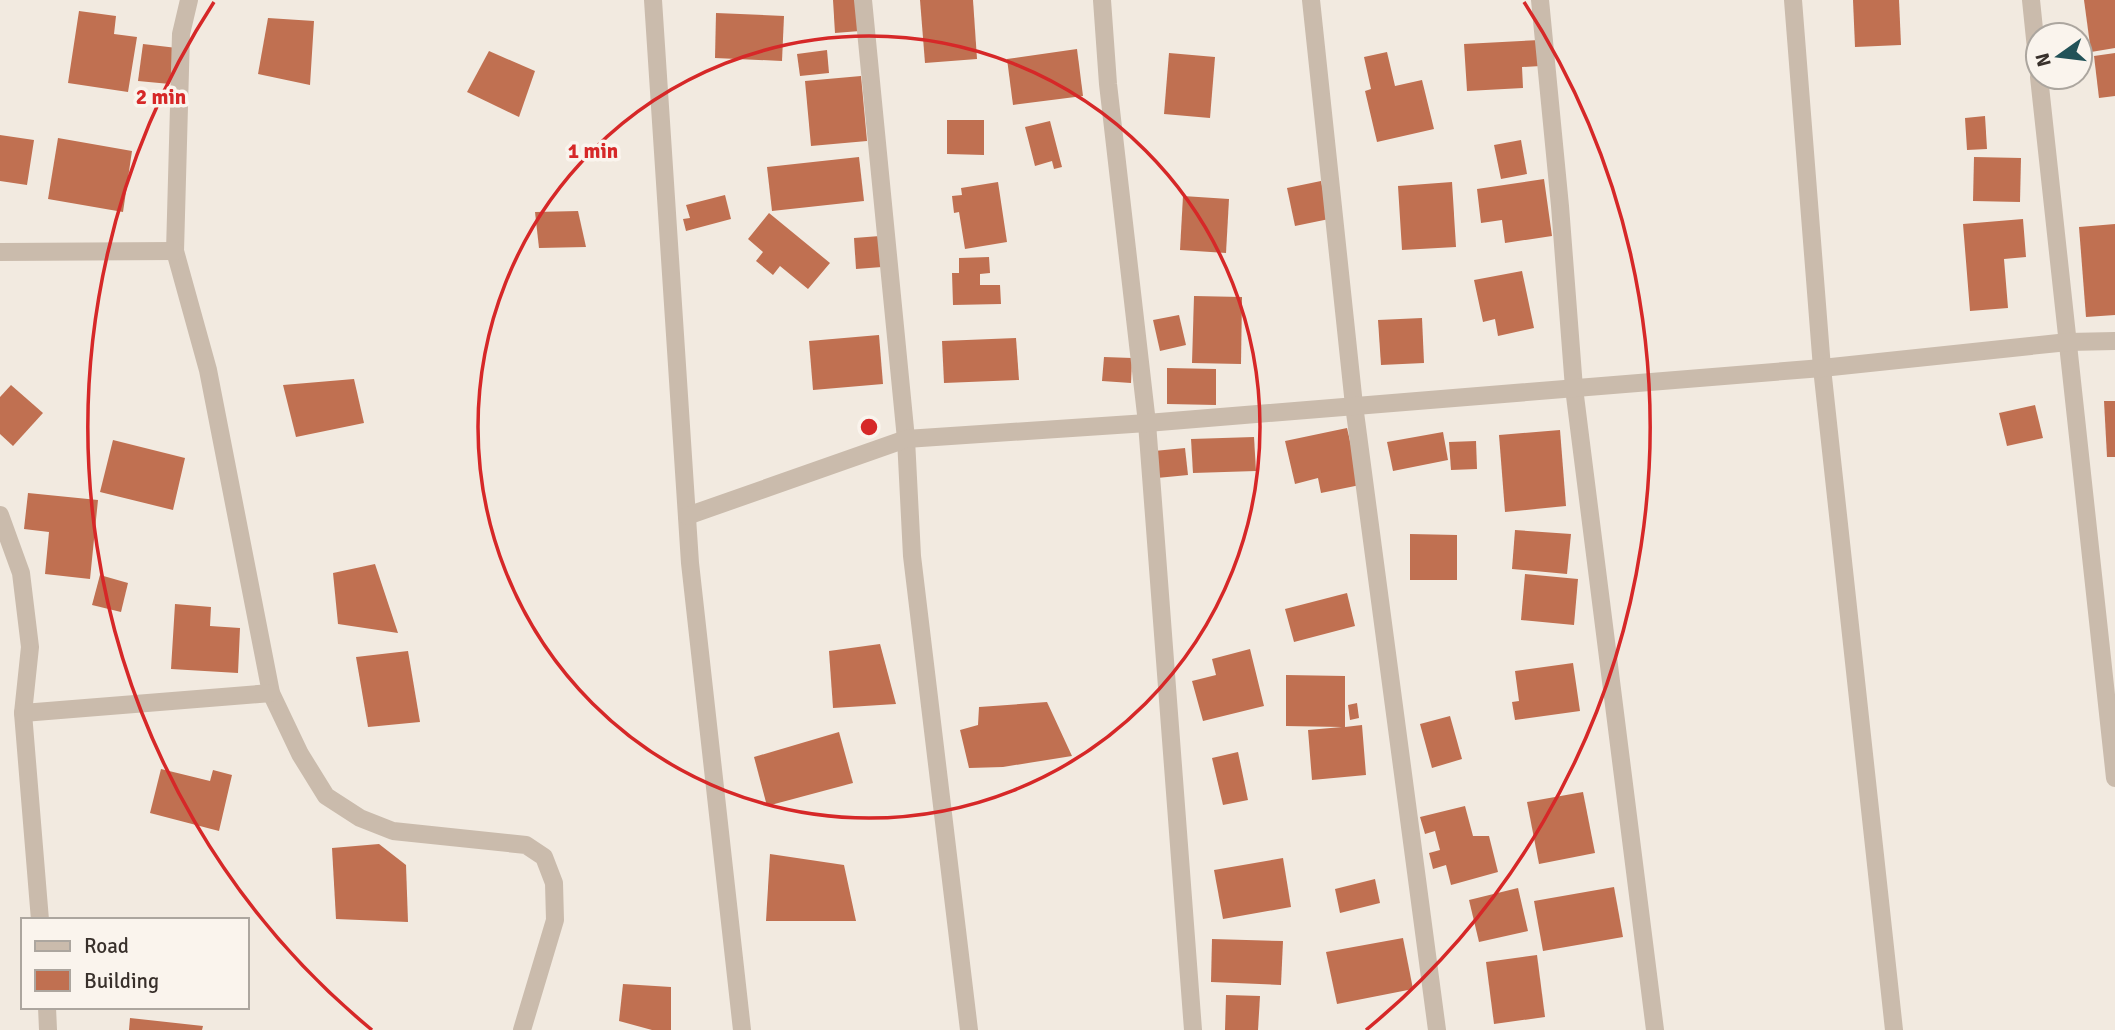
<svg xmlns="http://www.w3.org/2000/svg" width="2115" height="1030" viewBox="0 0 2115 1030" font-family="Signika,sans-serif">
  <rect width="100%" height="100%" fill="#f2eae0"/>
  <!-- building -->
  <g fill="#c07051">
    <polygon points="833,0 858,0 860,31 835,33"/>
    <polygon points="920,0 973,0 977,59 925,63"/>
    <polygon points="1853,0 1899,0 1901,45 1855,47"/>
    <polygon points="2084,0 2115,0 2115,48 2091,52"/>
    <polygon points="79,11 116,16 114,34 137,37 128,92 68,83"/>
    <polygon points="716,13 784,16 782,61 715,58"/>
    <polygon points="268,18 314,21 310,85 258,74"/>
    <polygon points="1540,40 1541,66 1522,67 1523,88 1467,91 1464,44"/>
    <polygon points="143,44 177,48 170,84 138,81"/>
    <polygon points="1077,49 1083,96 1013,105 1007,59"/>
    <polygon points="827,50 829,73 800,76 797,54"/>
    <polygon points="489,51 535,71 519,117 467,92"/>
    <polygon points="1387,52 1395,86 1422,80 1434,129 1377,142 1365,91 1371,89 1364,57"/>
    <polygon points="1169,53 1215,57 1210,118 1164,114"/>
    <polygon points="2115,53 2115,96 2099,98 2094,56"/>
    <polygon points="861,76 867,141 811,146 805,81"/>
    <polygon points="1985,116 1987,149 1967,150 1965,118"/>
    <polygon points="947,120 984,120 984,155 947,154"/>
    <polygon points="1050,121 1062,167 1054,169 1052,161 1035,166 1025,127"/>
    <polygon points="0,135 34,140 27,185 0,181"/>
    <polygon points="58,138 132,151 123,212 48,199"/>
    <polygon points="1521,140 1527,174 1501,179 1494,145"/>
    <polygon points="859,157 864,201 772,211 767,167"/>
    <polygon points="1974,157 2021,158 2020,202 1973,201"/>
    <polygon points="1544,179 1552,236 1505,243 1502,220 1481,223 1477,189"/>
    <polygon points="1321,181 1329,219 1295,226 1287,188"/>
    <polygon points="998,182 1007,242 965,249 959,212 954,213 952,196 962,195 961,188"/>
    <polygon points="1452,182 1456,247 1402,250 1398,186"/>
    <polygon points="725,195 731,219 686,231 683,219 690,218 686,205"/>
    <polygon points="1183,196 1229,199 1226,253 1180,250"/>
    <polygon points="578,211 586,247 539,248 535,212"/>
    <polygon points="769,213 830,263 808,289 780,266 773,275 756,261 763,252 748,239"/>
    <polygon points="2023,219 2026,257 2004,259 2008,308 1970,311 1963,224"/>
    <polygon points="2115,224 2115,315 2086,317 2079,227"/>
    <polygon points="880,236 882,267 856,269 854,238"/>
    <polygon points="989,257 990,273 980,274 980,285 1000,285 1001,304 953,305 952,273 959,273 959,258"/>
    <polygon points="1522,271 1534,328 1498,336 1495,319 1483,322 1474,280"/>
    <polygon points="1194,296 1242,297 1241,364 1192,363"/>
    <polygon points="1179,315 1186,345 1160,351 1153,320"/>
    <polygon points="1422,318 1424,363 1381,365 1378,320"/>
    <polygon points="879,335 883,384 813,390 809,341"/>
    <polygon points="1016,338 1019,380 944,383 942,341"/>
    <polygon points="1104,357 1132,358 1131,383 1102,381"/>
    <polygon points="1167,368 1216,369 1216,405 1167,404"/>
    <polygon points="354,379 364,423 296,437 283,385"/>
    <polygon points="11,385 43,413 13,446 0,434 0,397"/>
    <polygon points="2104,401 2115,401 2115,457 2107,457"/>
    <polygon points="2035,405 2043,438 2007,446 1999,413"/>
    <polygon points="1347,428 1360,485 1321,493 1318,478 1295,484 1285,441"/>
    <polygon points="1560,430 1566,506 1505,512 1499,435"/>
    <polygon points="1443,432 1448,460 1393,471 1387,442"/>
    <polygon points="1254,437 1256,471 1193,473 1191,439"/>
    <polygon points="113,440 185,458 173,510 100,492"/>
    <polygon points="1476,441 1477,469 1451,470 1449,442"/>
    <polygon points="1185,448 1188,475 1157,478 1154,451"/>
    <polygon points="28,493 98,500 90,579 45,574 49,532 24,529"/>
    <polygon points="1515,530 1571,534 1567,574 1512,569"/>
    <polygon points="1410,534 1457,535 1457,580 1410,580"/>
    <polygon points="375,564 398,633 338,624 333,573"/>
    <polygon points="1525,574 1578,579 1574,625 1521,620"/>
    <polygon points="100,575 128,583 121,612 92,605"/>
    <polygon points="1347,593 1355,626 1294,642 1285,609"/>
    <polygon points="175,604 211,607 210,626 240,628 238,673 171,669"/>
    <polygon points="880,644 896,704 833,708 829,651"/>
    <polygon points="1250,649 1264,706 1203,721 1192,681 1216,675 1212,659"/>
    <polygon points="408,651 420,722 368,727 356,657"/>
    <polygon points="1573,663 1580,711 1515,720 1512,702 1519,701 1515,671"/>
    <polygon points="1286,675 1345,676 1345,727 1362,725 1366,775 1312,780 1308,730 1342,727 1286,726"/>
    <polygon points="1047,702 1072,756 1003,767 969,768 960,730 978,725 979,707"/>
    <polygon points="1357,703 1359,718 1350,720 1348,705"/>
    <polygon points="1450,716 1462,759 1432,768 1420,724"/>
    <polygon points="839,732 853,783 767,806 754,757"/>
    <polygon points="1238,752 1248,800 1223,805 1212,758"/>
    <polygon points="161,769 210,781 213,770 232,775 219,831 150,813"/>
    <polygon points="1583,792 1595,853 1539,864 1527,802"/>
    <polygon points="1465,806 1473,836 1489,836 1498,872 1451,885 1446,865 1433,869 1429,853 1440,850 1435,831 1425,834 1420,817"/>
    <polygon points="379,844 406,865 408,922 336,919 332,848"/>
    <polygon points="770,854 844,865 856,921 766,921"/>
    <polygon points="1283,858 1291,907 1223,919 1214,870"/>
    <polygon points="1375,879 1380,903 1340,913 1335,889"/>
    <polygon points="1614,887 1623,937 1543,951 1534,901"/>
    <polygon points="1518,888 1528,931 1479,942 1469,900"/>
    <polygon points="1403,938 1413,989 1337,1004 1326,952"/>
    <polygon points="1212,939 1283,941 1281,985 1211,982"/>
    <polygon points="1537,955 1545,1017 1494,1024 1486,962"/>
    <polygon points="623,984 671,987 671,1030 652,1030 619,1021"/>
    <polygon points="1226,995 1260,996 1258,1030 1225,1030"/>
    <polygon points="130,1018 203,1026 202,1030 129,1030"/>
  </g>
  <g fill="none" stroke-linecap="round" stroke-linejoin="round">
    <!-- minor -->
    <g stroke="#cabbac" stroke-width="18">
      <polyline points="189,0 181,34 175,251 208,370 271,693 300,754 326,796 360,818 393,831 526,845 544,857 554,883 555,920 522,1030"/>
      <polyline points="653,0 690,563 742,1030"/>
      <polyline points="863,0 906,439 912,556 969,1030"/>
      <polyline points="1102,0 1108,84 1147,423 1193,1030"/>
      <polyline points="1311,0 1354,405 1437,1030"/>
      <polyline points="1540,0 1560,206 1574,388 1655,1030"/>
      <polyline points="1793,0 1822,368 1894,1030"/>
      <polyline points="2031,0 2038,68"/>
      <polyline points="2039,77 2115,778"/>
      <polyline points="0,252 175,251"/>
      <polyline points="0,515 21,573 30,647 23,713 40,920"/>
      <polyline points="687,516 906,439 1147,423 1822,368 2068,342 2115,341"/>
      <polyline points="23,713 271,693"/>
      <polyline points="47,1007 48,1030"/>
    </g>
  </g>
  <!-- distance rings -->
  <g fill="none" stroke="#d62828" stroke-width="3.5">
    <circle cx="869" cy="427" r="391"/>
    <path d="M372 1030A781 781 0 0 1 214 2M1524 2A781 781 0 0 1 1366 1030"/>
  </g>
  <circle cx="869" cy="427" r="10" fill="#d62828" stroke="#faf4ed" stroke-width="3.5"/>
  <g font-size="21" text-anchor="middle" font-weight="bold" fill="#d62828" stroke="#faf4ed" stroke-width="7" stroke-linejoin="round" paint-order="stroke">
    <text x="161" y="104">2 min</text>
    <text x="593" y="158">1 min</text>
  </g>
  <!-- legend -->
  <rect x="21" y="918" width="228" height="91" fill="#faf4ed" stroke="#aca69f" stroke-width="2"/>
  <rect x="35" y="941" width="35" height="10" fill="#cabbac" stroke="#aca69f" stroke-width="2"/>
  <text x="84" y="953" font-size="21" fill="#38302b">Road</text>
  <rect x="35" y="970" width="35" height="21" fill="#c07051" stroke="#aca69f" stroke-width="2"/>
  <text x="84" y="988" font-size="21" fill="#38302b">Building</text>
  <!-- north arrow -->
  <g transform="translate(2059 56) rotate(256)"><circle r="33" fill="#faf4ed" stroke="#aca69f" stroke-width="2"/>
  <path d="M0-5L12 26L0 18L-12 26Z" fill="#225258"/>
  <text y="-10" font-size="19" font-weight="bold" text-anchor="middle" fill="#38302b">N</text>
  </g>
</svg>
